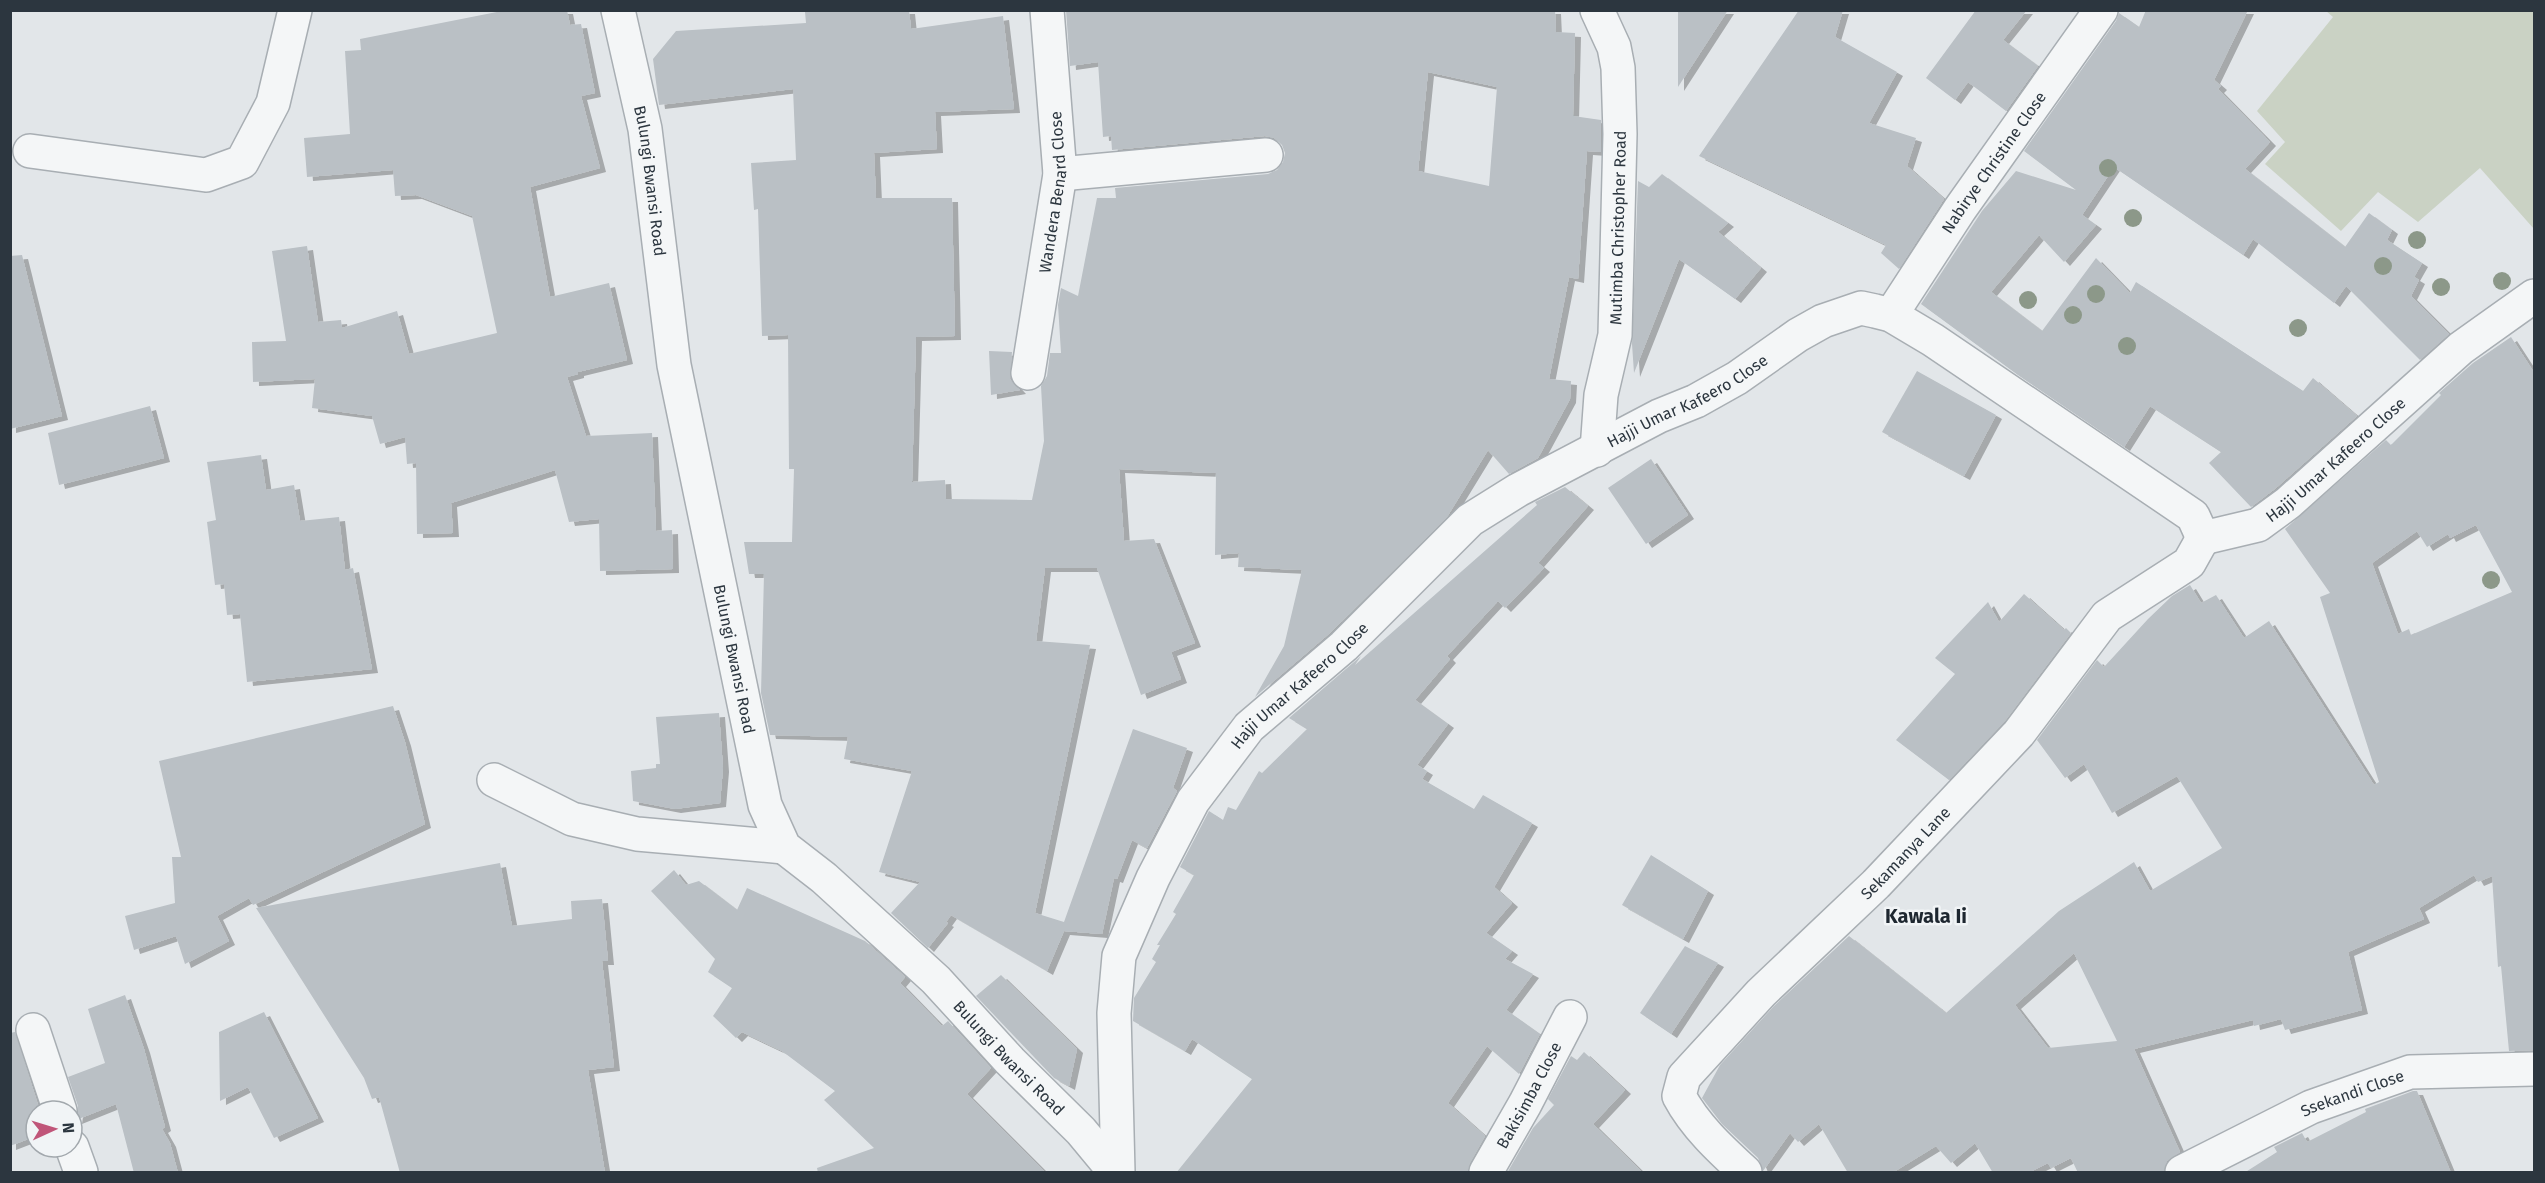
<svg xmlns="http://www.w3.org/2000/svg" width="2545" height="1183" viewBox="0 0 2545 1183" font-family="'Fira Sans',sans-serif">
  <defs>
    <filter id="shadow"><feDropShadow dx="6" dy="4" stdDeviation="0" flood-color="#0004"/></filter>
  </defs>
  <rect width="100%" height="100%" fill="#e2e6e9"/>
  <!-- green -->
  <polygon fill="#cad2c4" points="2326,11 2534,11 2534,229 2480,168 2418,222 2378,192 2341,231 2265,164 2285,142 2257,111 2333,17"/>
  <!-- building -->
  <g fill="#bac0c5" fill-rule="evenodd" filter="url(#shadow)">
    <polygon points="507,10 567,10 570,25 581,24 595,93 581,96 600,168 530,187 550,297 609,283 627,360 578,372 578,374 567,377 586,436 652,433 656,531 672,530 673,569 600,571 599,519 569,522 555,470 451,503 453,533 417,534 416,463 407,464 405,437 380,444 372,416 312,408 315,379 253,382 252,342 286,341 272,251 307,246 318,322 341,320 342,328 397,311 409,354 497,333 472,216 416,195 395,196 393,170 307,177 304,138 350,134 345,51 361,50 360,39"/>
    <path d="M821,10H909L911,29L1003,16L1014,109L935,112L937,149L874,153L876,198H952L955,336L916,337L912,482L945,480L946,499L1032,500L1044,441L1041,386L1047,376L1050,353H1061L1058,305L1061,288L1078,296L1097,198H1116L1115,188L1268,174L1277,170L1283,162L1285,153L1282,145L1274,138L1265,136L1112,150L1111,136L1103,137L1098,62L1070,66L1066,10H1555L1556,32L1575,33L1573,116L1601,120V152L1587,151L1578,279L1569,277L1549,379L1571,381L1570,399L1538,458L1509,474L1488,450L1447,517L1331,632L1255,697L1284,646L1302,570L1238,567L1239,553L1215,555L1216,473L1119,469L1124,541L1154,539L1195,643L1171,652L1181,679L1141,695L1097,568H1045L1036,641L1090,645L1035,913L1064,922L1133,729L1187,748L1173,788L1177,791L1147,848L1132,840L1117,879L1114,878L1102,934L1064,931L1047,971L951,915L946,922L948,923L928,948L891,913L920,882L879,872L912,771L844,759L848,737L770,735L761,693L764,574H749L744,542H792L794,469H789L788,335L762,336L758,209L754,210L751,163L796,160L793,89L659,105L653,59L676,31L806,23L805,12ZM1428,72L1497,87L1489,186L1418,171Z"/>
    <polygon points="1678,10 1728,10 1678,87"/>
    <polygon points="1799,10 1843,10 1835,37 1897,72 1869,123 1916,138 1907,166 1944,199 1899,269 1881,253 1886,245 1699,156"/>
    <polygon points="1976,10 2027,10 2003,40 2038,66 2006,111 1968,82 1955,100 1926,78"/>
    <polygon points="2146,10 2248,10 2214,80 2221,86 2218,89 2270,142 2245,169 2345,247 2369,213 2392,230 2387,240 2422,263 2414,277 2419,280 2411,296 2449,334 2420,360 2346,286 2334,303 2253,239 2243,255 2114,167 2082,215 2096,225 2064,262 2039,235 1991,292 2042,331 2096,258 2130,293 2136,282 2303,391 2313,378 2357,416 2276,488 2251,507 2209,463 2221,452 2150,406 2124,447 2018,375 1921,304 1982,211 2016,171 2076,190 2024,151 2116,21 2119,13 2139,27"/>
    <polygon points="1662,174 1728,223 1718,232 1761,268 1735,299 1679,259 1634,373 1632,344 1638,181 1649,187"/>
    <polygon points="22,255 62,416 10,429 10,256"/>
    <path d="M2511,337L2535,374V1050L2509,1051L2501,966L2498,967L2492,876L2478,882L2474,875L2419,908L2424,919L2348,952L2362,1010L2285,1030L2281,1019L2254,1026L2253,1020L2134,1049L2180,1152L2167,1161L2164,1173H2078L2071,1158L2051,1168L2048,1163L2028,1173H1993L1975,1143L1951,1163L1936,1146L1892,1173H1848L1819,1124L1798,1142L1790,1133L1763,1171L1758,1158L1722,1124L1702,1098L1720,1065L1774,1006L1849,936L1946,1013L2059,911L2134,862L2150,891L2222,848L2177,776L2112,813L2084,764L2065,778L2037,740L2097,660L2104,667L2148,619L2172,596L2190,585L2201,603L2216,595L2244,638L2269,621L2374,785L2379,782L2320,597L2330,593L2285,529L2386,440L2391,445L2441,395L2439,393L2473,363ZM2476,525L2512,592L2411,635L2409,629L2398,634L2372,563L2417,531L2427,547L2448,534L2450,538ZM2074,953L2117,1041L2048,1048L2015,1005Z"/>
    <polygon points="989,351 1012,352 1010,379 1020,390 991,395"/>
    <polygon points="1917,371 1996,415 1964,476 1882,432"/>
    <polygon points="150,406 164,458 59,485 48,433"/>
    <polygon points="261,455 266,490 294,485 300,521 339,517 345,570 353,568 372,669 247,682 240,614 227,615 224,584 215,585 207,522 216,520 207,462"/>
    <polygon points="1651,459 1688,515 1646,544 1608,488"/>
    <polygon points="1565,487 1588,506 1538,563 1544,568 1505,608 1498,601 1447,656 1450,659 1415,700 1448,724 1417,765 1427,771 1422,779 1474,809 1483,795 1532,823 1494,887 1512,903 1486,933 1512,951 1505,959 1533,974 1506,1010 1540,1034 1519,1074 1487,1046 1448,1103 1485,1136 1470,1163 1467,1173 1176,1173 1252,1079 1192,1039 1185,1051 1133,1021 1134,998 1156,962 1152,959 1160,945 1157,945 1176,914 1173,912 1194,875 1180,867 1209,811 1223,820 1228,807 1236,810 1259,771 1262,773 1307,729 1289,718 1361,656 1355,665 1537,505 1535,502"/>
    <polygon points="2024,594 2064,630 2066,628 2071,633 2005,721 1949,780 1896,740 1955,674 1935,658 1988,602 1999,622"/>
    <polygon points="393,706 405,742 425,824 253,905 249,898 217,916 229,941 185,964 176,936 134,950 125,916 175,903 172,857 181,857 159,761"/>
    <polygon points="719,713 723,768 720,803 675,809 633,801 631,771 656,768 656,764 660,764 656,717"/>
    <polygon points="1651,855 1708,891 1683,939 1622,905"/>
    <polygon points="500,863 512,926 572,919 571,901 602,899 608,961 602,961 614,1067 588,1070 605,1173 400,1173 379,1097 372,1099 364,1078 256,908"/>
    <polygon points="674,870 686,885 699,881 737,910 747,888 865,941 905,977 900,983 942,1026 948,1021 991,1068 967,1094 1046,1173 818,1173 817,1168 874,1148 824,1100 835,1091 782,1051 742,1032 736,1038 713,1016 732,988 708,972 715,959 651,891"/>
    <polygon points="1685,946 1718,963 1671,1034 1640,1013"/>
    <polygon points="1001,975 1077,1049 1069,1086 1054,1078 976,996"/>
    <polygon points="125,995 144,1049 165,1127 162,1129 170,1143 178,1173 134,1173 116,1104 76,1120 78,1106 68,1077 105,1063 88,1009"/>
    <polygon points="264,1012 318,1118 274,1138 248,1087 220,1101 219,1032"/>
    <polygon points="15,1032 40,1111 36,1111 36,1136 10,1146 10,1033"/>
    <polygon points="1584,1052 1625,1090 1593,1124 1643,1173 1507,1173 1533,1128 1554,1105 1548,1099 1571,1056 1577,1060"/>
    <polygon points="2413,1091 2417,1091 2451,1173 2244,1173 2277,1152 2274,1147 2302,1133 2307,1142 2366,1112 2365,1109"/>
  </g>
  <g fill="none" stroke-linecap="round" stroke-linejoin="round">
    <!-- minor casing -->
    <g stroke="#a8aeb3" stroke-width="36">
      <g id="minor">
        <path id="s1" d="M618,10L645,129L674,365L765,805L784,847L824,878L936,980L1010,1061L1081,1131L1115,1172"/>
        <polyline points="30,151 206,175 242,162 273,103 295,10"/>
        <polyline points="1060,174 1266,155"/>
        <path id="s2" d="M1891,315L1960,209L2101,10"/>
        <path id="s3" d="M1028,373L1060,174L1047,10"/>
        <path id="s4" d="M1597,450L1601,395L1615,335L1620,134L1618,68L1614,47L1597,10"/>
        <polyline points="494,780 572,819 637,834 784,847"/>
        <polyline points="33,1030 60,1111"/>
        <polyline points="72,1147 81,1172"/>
        <path id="s5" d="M1118,1172L1114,1013L1119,956L1153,878L1193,801L1249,727L1344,646L1470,520L1518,490L1659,416L1696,401L1737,378L1798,335L1823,321L1861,308L1875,311L1891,315L1933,340L2193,516L2203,538L2258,525L2288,503L2461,348L2534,296"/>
        <path id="s6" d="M1486,1172L1525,1104L1570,1017"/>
        <path id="s7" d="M1745,1172C1720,1149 1695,1126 1679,1096L1684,1077L1761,993L1876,884L2019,733L2107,616L2189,563L2203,538"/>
        <path id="s8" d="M2182,1172L2311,1107L2410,1072L2534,1069"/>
      </g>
    </g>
    <!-- minor -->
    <use href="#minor" stroke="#f4f6f7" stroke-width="33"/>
  </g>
  <!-- trees -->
  <g fill="#8c9889">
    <circle cx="2108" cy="168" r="9"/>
    <circle cx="2133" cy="218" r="9"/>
    <circle cx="2417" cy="240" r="9"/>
    <circle cx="2383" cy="266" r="9"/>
    <circle cx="2502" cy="281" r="9"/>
    <circle cx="2441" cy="287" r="9"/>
    <circle cx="2096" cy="294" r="9"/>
    <circle cx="2028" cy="300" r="9"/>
    <circle cx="2073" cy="315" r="9"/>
    <circle cx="2298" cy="328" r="9"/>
    <circle cx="2127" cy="346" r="9"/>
    <circle cx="2491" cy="580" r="9"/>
  </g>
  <g text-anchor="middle" stroke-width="5" stroke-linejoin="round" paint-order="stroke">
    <!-- street labels -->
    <g font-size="16" fill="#2c363f" stroke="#f1f4f6">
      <text dy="6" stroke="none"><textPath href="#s2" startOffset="184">Nabirye Christine Close</textPath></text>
      <text dy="6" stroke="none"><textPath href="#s1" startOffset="174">Bulungi Bwansi Road</textPath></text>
      <text dy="6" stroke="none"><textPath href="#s3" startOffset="183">Wandera Benard Close</textPath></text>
      <text dy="6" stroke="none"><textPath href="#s4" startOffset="224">Mutimba Christopher Road</textPath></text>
      <text dy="6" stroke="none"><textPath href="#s5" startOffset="1032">Hajji Umar Kafeero Close</textPath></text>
      <text dy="6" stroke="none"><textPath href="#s5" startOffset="1806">Hajji Umar Kafeero Close</textPath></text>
      <text dy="6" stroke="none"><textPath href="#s1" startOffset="660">Bulungi Bwansi Road</textPath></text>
      <text dy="6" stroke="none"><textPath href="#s5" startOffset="546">Hajji Umar Kafeero Close</textPath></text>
      <text dy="6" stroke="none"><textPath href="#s7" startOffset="436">Sekamanya Lane</textPath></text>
      <text dy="6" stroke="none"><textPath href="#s1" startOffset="1164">Bulungi Bwansi Road</textPath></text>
      <text dy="6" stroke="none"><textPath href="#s8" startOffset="188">Ssekandi Close</textPath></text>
      <text dy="6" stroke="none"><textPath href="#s6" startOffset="88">Bakisimba Close</textPath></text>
    </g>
    <!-- quarter labels -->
    <g font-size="20" font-weight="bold" fill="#1e2730" stroke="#f1f4f6">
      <text x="1926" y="923">Kawala Ii</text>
    </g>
  </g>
  <!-- border -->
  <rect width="2545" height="1183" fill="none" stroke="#2c363f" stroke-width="24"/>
  <!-- north arrow -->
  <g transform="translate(54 1129) rotate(86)"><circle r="28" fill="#f1f4f6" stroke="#a2a8ad" stroke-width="1.5"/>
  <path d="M0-4.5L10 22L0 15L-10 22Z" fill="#c05579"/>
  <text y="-9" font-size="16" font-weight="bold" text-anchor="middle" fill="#2c363f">N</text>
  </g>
</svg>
